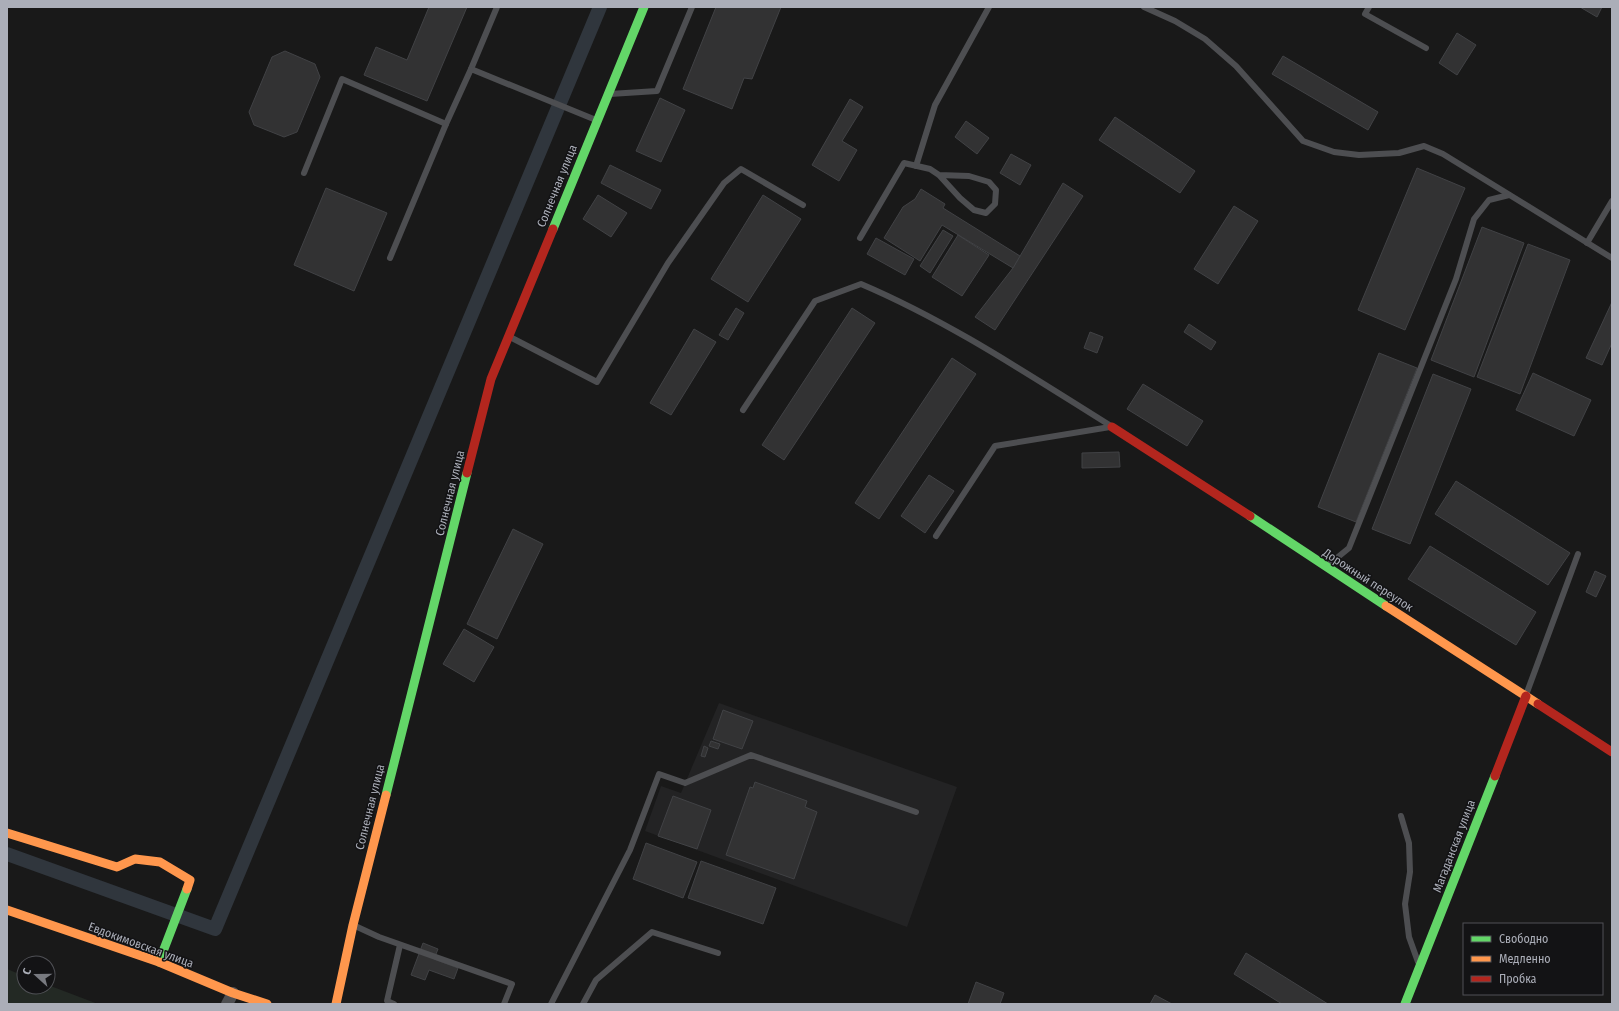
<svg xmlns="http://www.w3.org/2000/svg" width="1619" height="1011" viewBox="0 0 1619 1011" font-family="'Fira Sans Condensed',sans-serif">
  <rect width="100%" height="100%" fill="#191919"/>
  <!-- built -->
  <polygon fill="#232324" points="719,703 957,787 907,927 645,831 661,786 681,793"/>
  <!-- green -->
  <polygon fill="#232924" points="7,969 24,976 24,987 48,987 48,985 98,1004 7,1004"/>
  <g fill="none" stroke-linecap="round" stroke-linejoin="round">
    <!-- canal -->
    <polyline stroke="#30363d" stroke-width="14" points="7,854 215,929 600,7"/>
  </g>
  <!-- building -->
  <g fill="#323233" stroke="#414245">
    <polygon points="429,7 467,7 427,101 364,75 376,47 407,60"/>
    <polygon points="716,7 781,7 752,79 744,78 732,109 683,89"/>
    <polygon points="1580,7 1602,7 1597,17"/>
    <polygon points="1457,33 1476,45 1457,75 1439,63"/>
    <polygon points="285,51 315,64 320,77 297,132 284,137 254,125 249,112 272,57"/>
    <polygon points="1283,56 1378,112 1368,130 1272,74"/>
    <polygon points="660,98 685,110 661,162 636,151"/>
    <polygon points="850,99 863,107 842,141 857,150 839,181 812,165"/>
    <polygon points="1115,117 1195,171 1180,193 1099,140"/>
    <polygon points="966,121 989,138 977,154 955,137"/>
    <polygon points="1011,154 1031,165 1020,185 1000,173"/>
    <polygon points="610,165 661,190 651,209 601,183"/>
    <polygon points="1417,168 1465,188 1405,330 1358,310"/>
    <polygon points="1063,183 1083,196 995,330 975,317 1013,268"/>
    <polygon points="326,188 387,213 354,291 294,265"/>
    <polygon points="921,189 945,204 943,208 1020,256 1013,268 942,225 920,261 884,238 903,207 915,199"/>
    <polygon points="598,195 627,213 611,237 583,219"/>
    <polygon points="763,195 801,219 748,302 711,279"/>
    <polygon points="1234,206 1258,221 1218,284 1194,269"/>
    <polygon points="1482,227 1524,243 1474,377 1431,360"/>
    <polygon points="943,230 953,236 930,273 920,266"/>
    <polygon points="958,235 989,255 962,296 932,277"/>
    <polygon points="876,238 914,259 905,275 867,254"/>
    <polygon points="1528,244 1570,260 1520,394 1477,377"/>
    <polygon points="1612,302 1612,343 1602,365 1586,358"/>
    <polygon points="736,308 744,313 728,340 719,335"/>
    <polygon points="852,308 875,323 784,460 762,445"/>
    <polygon points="1189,324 1216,342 1211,350 1184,332"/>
    <polygon points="694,329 716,342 671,415 650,403"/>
    <polygon points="1090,332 1103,337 1097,353 1084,348"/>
    <polygon points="1379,353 1417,368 1356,522 1318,507"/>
    <polygon points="952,358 976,374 879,519 855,503"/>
    <polygon points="1533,373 1591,400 1574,436 1516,410"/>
    <polygon points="1433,374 1471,389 1410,544 1372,529"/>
    <polygon points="1143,384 1203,421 1187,446 1127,409"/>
    <polygon points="1119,452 1120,467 1082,468 1082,453"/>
    <polygon points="929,475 954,491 925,533 901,516"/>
    <polygon points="1456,481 1570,553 1548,585 1435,514"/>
    <polygon points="513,529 543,544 497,639 467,624"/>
    <polygon points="1430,546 1536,612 1516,645 1408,579"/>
    <polygon points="1595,571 1606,576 1596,597 1586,592"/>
    <polygon points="464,629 494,647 474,682 443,664"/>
    <polygon points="723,710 753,721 742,749 713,739"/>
    <polygon points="711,741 720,744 718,749 709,746"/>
    <polygon points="704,746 708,748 705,757 701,756"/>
    <polygon points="755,782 807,801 805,807 817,812 794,879 726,855 750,787 753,788"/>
    <polygon points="673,796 711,810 697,849 658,836"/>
    <polygon points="646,843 697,862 683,898 633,879"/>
    <polygon points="701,861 776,888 763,924 688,898"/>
    <polygon points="423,943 438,949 434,959 458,968 454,979 429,970 425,980 411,975"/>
    <polygon points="1246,953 1328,1004 1282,1004 1234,974"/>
    <polygon points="976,982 1004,993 1000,1004 968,1004"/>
    <polygon points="1155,995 1172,1004 1150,1004"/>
  </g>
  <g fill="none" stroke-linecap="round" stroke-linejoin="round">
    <!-- lane -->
    <g stroke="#4d4e51" stroke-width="6">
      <polyline points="1144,7 1175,21 1205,39 1236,66 1303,141 1334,152 1359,155 1399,153 1424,146 1443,154 1612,258"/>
      <polyline points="1369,7 1365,14 1426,48"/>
      <polyline points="471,69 497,7"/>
      <polyline points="610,94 657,91 692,7"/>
      <polyline points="916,166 935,105 989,7"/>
      <polyline points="304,173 342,79 446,124"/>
      <polyline points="860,238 904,163 930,169 939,175 960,198 974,210 986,213 995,204 996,190 989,182 969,176 939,175"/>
      <polyline points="1587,243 1612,201"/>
      <polyline points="390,258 446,124 471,69 596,120"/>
      <polyline points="510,337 597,382 668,263 724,183 741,169 803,205"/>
      <path d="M743,410L815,301L861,284C950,322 1029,375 1111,426"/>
      <polyline points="936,536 995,446 1110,427"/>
      <polyline points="1327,566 1349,548 1456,279 1474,219 1489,200 1509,195"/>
      <polyline points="1526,695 1578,554"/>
      <polyline points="1401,816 1409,843 1410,872 1405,904 1409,937 1418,962"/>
      <polyline points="353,925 379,937 512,984 504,1004"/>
      <polyline points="394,1004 387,1001 400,945"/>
      <polyline points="551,1004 630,850 659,774 685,783 751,755 916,812"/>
      <polyline points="583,1004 596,980 652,932 718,953"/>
    </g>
    <!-- street -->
    <polyline stroke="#4d4e51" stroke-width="12" points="227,1004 233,993"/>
    <!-- fast -->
    <g stroke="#63d668" stroke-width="9">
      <polyline points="553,229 644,7"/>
      <polyline points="1250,516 1386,606"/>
      <polyline points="386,795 467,473"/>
      <polyline points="159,962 187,889"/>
      <polyline points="1405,1004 1495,776"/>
    </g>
    <!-- slow -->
    <g stroke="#ff974d" stroke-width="9">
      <polyline points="1386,606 1538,704"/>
      <polyline points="7,833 117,867 135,859 160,862 190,880 187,889"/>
      <polyline points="7,910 159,962 233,993 267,1004"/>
      <polyline points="336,1004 353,925 386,795"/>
    </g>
    <!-- jam -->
    <g stroke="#b3261e" stroke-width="9">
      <polyline points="1112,427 1250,516"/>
      <polyline points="467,473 491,379 553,229"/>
      <polyline points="1538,704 1612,752"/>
      <polyline points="1495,776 1526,696"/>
    </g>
  </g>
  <g text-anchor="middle" stroke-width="3" stroke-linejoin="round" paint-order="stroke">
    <!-- street labels -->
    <g font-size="12" fill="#abaeb8" stroke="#131315">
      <text transform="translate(557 186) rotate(-68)" y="4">Солнечная улица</text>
      <text transform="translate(450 493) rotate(-76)" y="4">Солнечная улица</text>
      <text transform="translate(1368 580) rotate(33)" y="4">Дорожный переулок</text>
      <text transform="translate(370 807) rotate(-76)" y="4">Солнечная улица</text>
      <text transform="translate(1454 846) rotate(-69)" y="4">Магаданская улица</text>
      <text transform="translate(141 945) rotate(20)" y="4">Евдокимовская улица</text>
    </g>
  </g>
  <!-- border -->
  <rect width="1619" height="1011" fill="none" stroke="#abaeb8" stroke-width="16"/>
  <!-- legend -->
  <rect x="1463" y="923" width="140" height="72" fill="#131315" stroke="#505156"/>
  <rect x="1471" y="936" width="20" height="6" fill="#63d668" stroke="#505156"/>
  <text x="1499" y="943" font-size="12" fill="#abaeb8">Свободно</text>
  <rect x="1471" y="956" width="20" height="6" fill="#ff974d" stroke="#505156"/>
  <text x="1499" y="963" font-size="12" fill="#abaeb8">Медленно</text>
  <rect x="1471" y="976" width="20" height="6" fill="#b3261e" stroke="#505156"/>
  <text x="1499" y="983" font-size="12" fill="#abaeb8">Пробка</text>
  <!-- north arrow -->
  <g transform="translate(36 975) rotate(291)"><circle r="19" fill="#131315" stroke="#505156"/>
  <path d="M0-3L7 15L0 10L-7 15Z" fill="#787a80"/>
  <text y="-6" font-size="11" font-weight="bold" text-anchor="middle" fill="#abaeb8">С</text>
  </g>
</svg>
